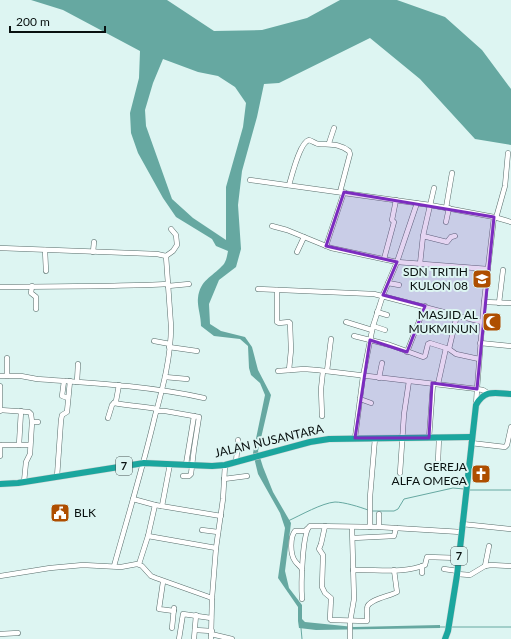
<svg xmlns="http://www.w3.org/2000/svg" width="511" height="639" viewBox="0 0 511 639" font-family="Lato,sans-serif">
  <rect width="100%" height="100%" fill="#ddf5f2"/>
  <!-- water -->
  <path fill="#66a8a1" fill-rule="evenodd" d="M31,0H167L214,31L262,30L307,18L340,0H397L445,17L482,50L511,89V145L475,139L420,79L370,38L279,83L264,84L257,117L242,171L238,205L241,249L236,267L219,280L209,304L210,324L221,331L245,337L252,347L258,370L271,395L258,451L263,467L273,492L291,523L285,571L289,588L302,605V619L305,622L354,627L440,625V628L316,630L299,628L298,621V607L278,578L285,528L280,513L258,474L253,453L265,395L260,383L251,375L249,368L248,346L240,339L214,336L201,326C201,316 197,306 198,298C200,280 212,277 222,266C226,263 227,256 228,251L216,246L212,239L176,217L163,198L138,153L131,133L130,113L139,78L140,51L63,10ZM163,59L198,72L218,76L235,87L246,103L243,127L226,187V240L193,218L172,199L146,126L145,110L153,83Z"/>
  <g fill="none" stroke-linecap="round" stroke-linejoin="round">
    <!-- stream -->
    <g stroke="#66a8a1" stroke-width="1">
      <polyline points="470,490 511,490"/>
      <polyline points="372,511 394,511 398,509 404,499 453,488 464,489"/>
      <path d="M288,521C301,515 322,503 335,502C344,502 360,507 368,510"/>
      <polyline points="440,627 447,627"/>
      <polyline points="452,627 511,627"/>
      <polyline points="301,628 302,639"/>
    </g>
    <!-- minor casing -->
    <g stroke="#586d6b" stroke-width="5.5">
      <g id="minor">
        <polyline points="329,143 334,128"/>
        <polyline points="250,180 430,205 494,217 511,222"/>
        <path d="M289,185C292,175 300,142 309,140C312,141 315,143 318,144C330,145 339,143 349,151L350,154L340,192"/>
        <polyline points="446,208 452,173"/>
        <polyline points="496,218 505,186 508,153"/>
        <polyline points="446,222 449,208"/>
        <polyline points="272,226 287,230 331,248 397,262 488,269"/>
        <polyline points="423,236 447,242 451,237 455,236"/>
        <polyline points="326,246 344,192"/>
        <path d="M0,248L157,254L166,256L171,326C171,357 163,387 155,416C143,467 128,516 114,566"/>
        <polyline points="45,250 46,271"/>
        <polyline points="93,252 94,242"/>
        <polyline points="297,252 304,237"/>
        <polyline points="166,256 173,251 177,245 176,235 171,229"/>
        <polyline points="384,259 394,222 392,220 396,200"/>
        <polyline points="420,264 423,236 434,188"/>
        <polyline points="388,283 399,285"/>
        <polyline points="32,286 31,293 36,297 36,309"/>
        <polyline points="168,286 189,284"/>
        <path d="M0,287C56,286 112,287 168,284"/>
        <polyline points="258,289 374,294 482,322"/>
        <polyline points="277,290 277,322 279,323 289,322 290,323 291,350 289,370"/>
        <polyline points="484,302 511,303"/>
        <polyline points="499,303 503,270"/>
        <polyline points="377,312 387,315"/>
        <polyline points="346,322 372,330"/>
        <polyline points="373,326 385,330"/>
        <polyline points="354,336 390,345 423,357 425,356 428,344 430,343 449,349 456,354 479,359"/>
        <polyline points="154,341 170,344"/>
        <polyline points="480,343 511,346"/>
        <polyline points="169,347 197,351"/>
        <polyline points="449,349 457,315"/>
        <polyline points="407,352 425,306"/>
        <polyline points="7,358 7,376"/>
        <polyline points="278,371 304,369 317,370 477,389 476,405"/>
        <polyline points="327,371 331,339"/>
        <path d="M0,376H21L37,379C93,383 149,386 204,398"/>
        <polyline points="165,377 187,379"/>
        <polyline points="379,378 382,363"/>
        <polyline points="64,381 62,396 68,398"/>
        <polyline points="77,382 78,364"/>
        <polyline points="438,384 446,348"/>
        <polyline points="0,386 0,411"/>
        <polyline points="488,393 483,390 477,389 484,302 494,217"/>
        <polyline points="360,399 371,403"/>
        <path d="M114,403C130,406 142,406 157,409"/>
        <polyline points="0,410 29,412 31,414 32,422 38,422"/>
        <polyline points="157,411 165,411 199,417 194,449 191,474 189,476 183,476"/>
        <polyline points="322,416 321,389 323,371"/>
        <polyline points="108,418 112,405 116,401 119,385"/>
        <polyline points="355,438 363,376 373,326 383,295 397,262 417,203"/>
        <polyline points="429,438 433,384"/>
        <polyline points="471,443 505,447 507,445 511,427"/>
        <polyline points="0,445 30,445"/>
        <polyline points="19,445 21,411"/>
        <polyline points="0,456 0,445"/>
        <polyline points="236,462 238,440"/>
        <polyline points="438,462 439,437"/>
        <polyline points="186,464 194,416"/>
        <polyline points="400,473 404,414 409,381"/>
        <polyline points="57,477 61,420 62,415 67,412 70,381"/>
        <polyline points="224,479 247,476"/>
        <polyline points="24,482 26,462 30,454 32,422"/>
        <polyline points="133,499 155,505 221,516"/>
        <polyline points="162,506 170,464"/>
        <polyline points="379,514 379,527"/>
        <polyline points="462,524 511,529"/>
        <path d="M325,526L321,544L319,549L323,555L322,587L325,593L331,598L330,619L331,620L367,621C368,617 366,613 367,608C368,599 391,596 397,592L394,570"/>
        <polyline points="370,527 370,497 375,438"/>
        <polyline points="202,530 218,532"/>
        <polyline points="148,536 216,548"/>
        <polyline points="353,538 394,536 396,528"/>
        <polyline points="139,564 148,536 155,505"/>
        <polyline points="422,566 422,573"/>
        <polyline points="485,566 489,546"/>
        <path d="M302,569C300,566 297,564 295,561C290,554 290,537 295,531H305L307,529"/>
        <polyline points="444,569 458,571"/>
        <path d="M353,570C376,569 403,574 425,565L427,557L459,558"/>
        <polyline points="457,574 470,575 485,566 491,565 511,566"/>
        <polyline points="0,576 50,568 83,565 121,567 137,564 142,566 151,576 156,578 212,598"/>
        <polyline points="163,582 159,609 174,611"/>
        <path d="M302,599C301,586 302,532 310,526L379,527L461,532"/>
        <polyline points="172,628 174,608"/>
        <polyline points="195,630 212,631"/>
        <polyline points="0,634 18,633"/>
        <polyline points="211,634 232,639"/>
        <polyline points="179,639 183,614 211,618"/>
        <polyline points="194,639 196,615"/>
        <polyline points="211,639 212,598 216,548 223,499 225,465"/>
        <polyline points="350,639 350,622 354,599 352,528"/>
      </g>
    </g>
    <!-- highway casing -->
    <g stroke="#d3d4d4" stroke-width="7">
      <g id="highway">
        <polyline points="0,484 18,483 144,463 212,466 225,465 310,442 329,439 472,437"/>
        <path d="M445,639L448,631L457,575L476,405C485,389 495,393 511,394"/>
      </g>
    </g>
    <!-- minor -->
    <use href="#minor" stroke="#fff" stroke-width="4.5"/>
    <!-- highway -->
    <use href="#highway" stroke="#1ba69e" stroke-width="6"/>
  </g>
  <!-- marked area -->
  <path fill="#7b2cbf" fill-opacity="0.2" stroke="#7b2cbf" stroke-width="3" stroke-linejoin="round" d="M344,192L494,217L477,389L432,383L429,438H355L370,340L407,352L425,306L383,295L397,262L326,246Z"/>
  <!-- icons -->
  <defs>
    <g id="school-square" transform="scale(1)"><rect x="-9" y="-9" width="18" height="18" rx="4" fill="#ae4e00" stroke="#ddf5f2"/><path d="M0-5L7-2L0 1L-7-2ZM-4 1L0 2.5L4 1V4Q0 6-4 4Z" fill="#fff"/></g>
    <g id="mosque-square" transform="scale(1)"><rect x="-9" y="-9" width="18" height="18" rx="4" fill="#ae4e00" stroke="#ddf5f2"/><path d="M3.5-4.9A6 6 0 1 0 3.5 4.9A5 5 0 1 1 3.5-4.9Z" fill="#fff"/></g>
    <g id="church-square" transform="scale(1)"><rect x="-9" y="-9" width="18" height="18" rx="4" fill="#ae4e00" stroke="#ddf5f2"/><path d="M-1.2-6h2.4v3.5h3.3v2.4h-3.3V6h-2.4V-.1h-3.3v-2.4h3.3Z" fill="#fff"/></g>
    <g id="civic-square" transform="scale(1)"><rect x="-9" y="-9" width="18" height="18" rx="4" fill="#ae4e00" stroke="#ddf5f2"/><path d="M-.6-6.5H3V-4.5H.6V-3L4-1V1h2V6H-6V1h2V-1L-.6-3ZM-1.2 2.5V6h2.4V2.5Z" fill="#fff"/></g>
  </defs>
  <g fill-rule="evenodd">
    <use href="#school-square" x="482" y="279"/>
    <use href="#mosque-square" x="492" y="322"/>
    <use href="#church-square" x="481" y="474"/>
    <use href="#civic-square" x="60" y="513"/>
  </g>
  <g text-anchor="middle" stroke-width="4" stroke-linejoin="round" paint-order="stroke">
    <!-- shield labels -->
    <g fill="#ddf5f2" stroke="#495554" stroke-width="1">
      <rect x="116" y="457" width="16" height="18" rx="3"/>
      <rect x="451" y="547" width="16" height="18" rx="3"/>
    </g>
    <g font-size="11" font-weight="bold" fill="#091110">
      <text x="124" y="470">7</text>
      <text x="459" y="560">7</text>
    </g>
    <!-- poi labels -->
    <g font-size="12" fill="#091110" stroke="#ddf5f2" text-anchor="end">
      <text x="468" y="276">SDN TRITIH<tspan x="468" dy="14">KULON 08</tspan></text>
      <text x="478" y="319">MASJID AL<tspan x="478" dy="14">MUKMINUN</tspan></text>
      <text x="467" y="471">GEREJA<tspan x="467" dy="14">ALFA OMEGA</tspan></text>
      <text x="74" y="517" text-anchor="start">BLK</text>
    </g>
    <!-- street labels -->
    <g font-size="12" fill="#091110" stroke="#ddf5f2">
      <text transform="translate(269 441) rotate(-13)" y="4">JALAN NUSANTARA</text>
    </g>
  </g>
  <!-- scale -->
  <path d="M10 26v6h95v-6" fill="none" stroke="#091110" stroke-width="2"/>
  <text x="16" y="26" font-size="12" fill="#091110" stroke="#ddf5f2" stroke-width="3" paint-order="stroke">200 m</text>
</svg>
